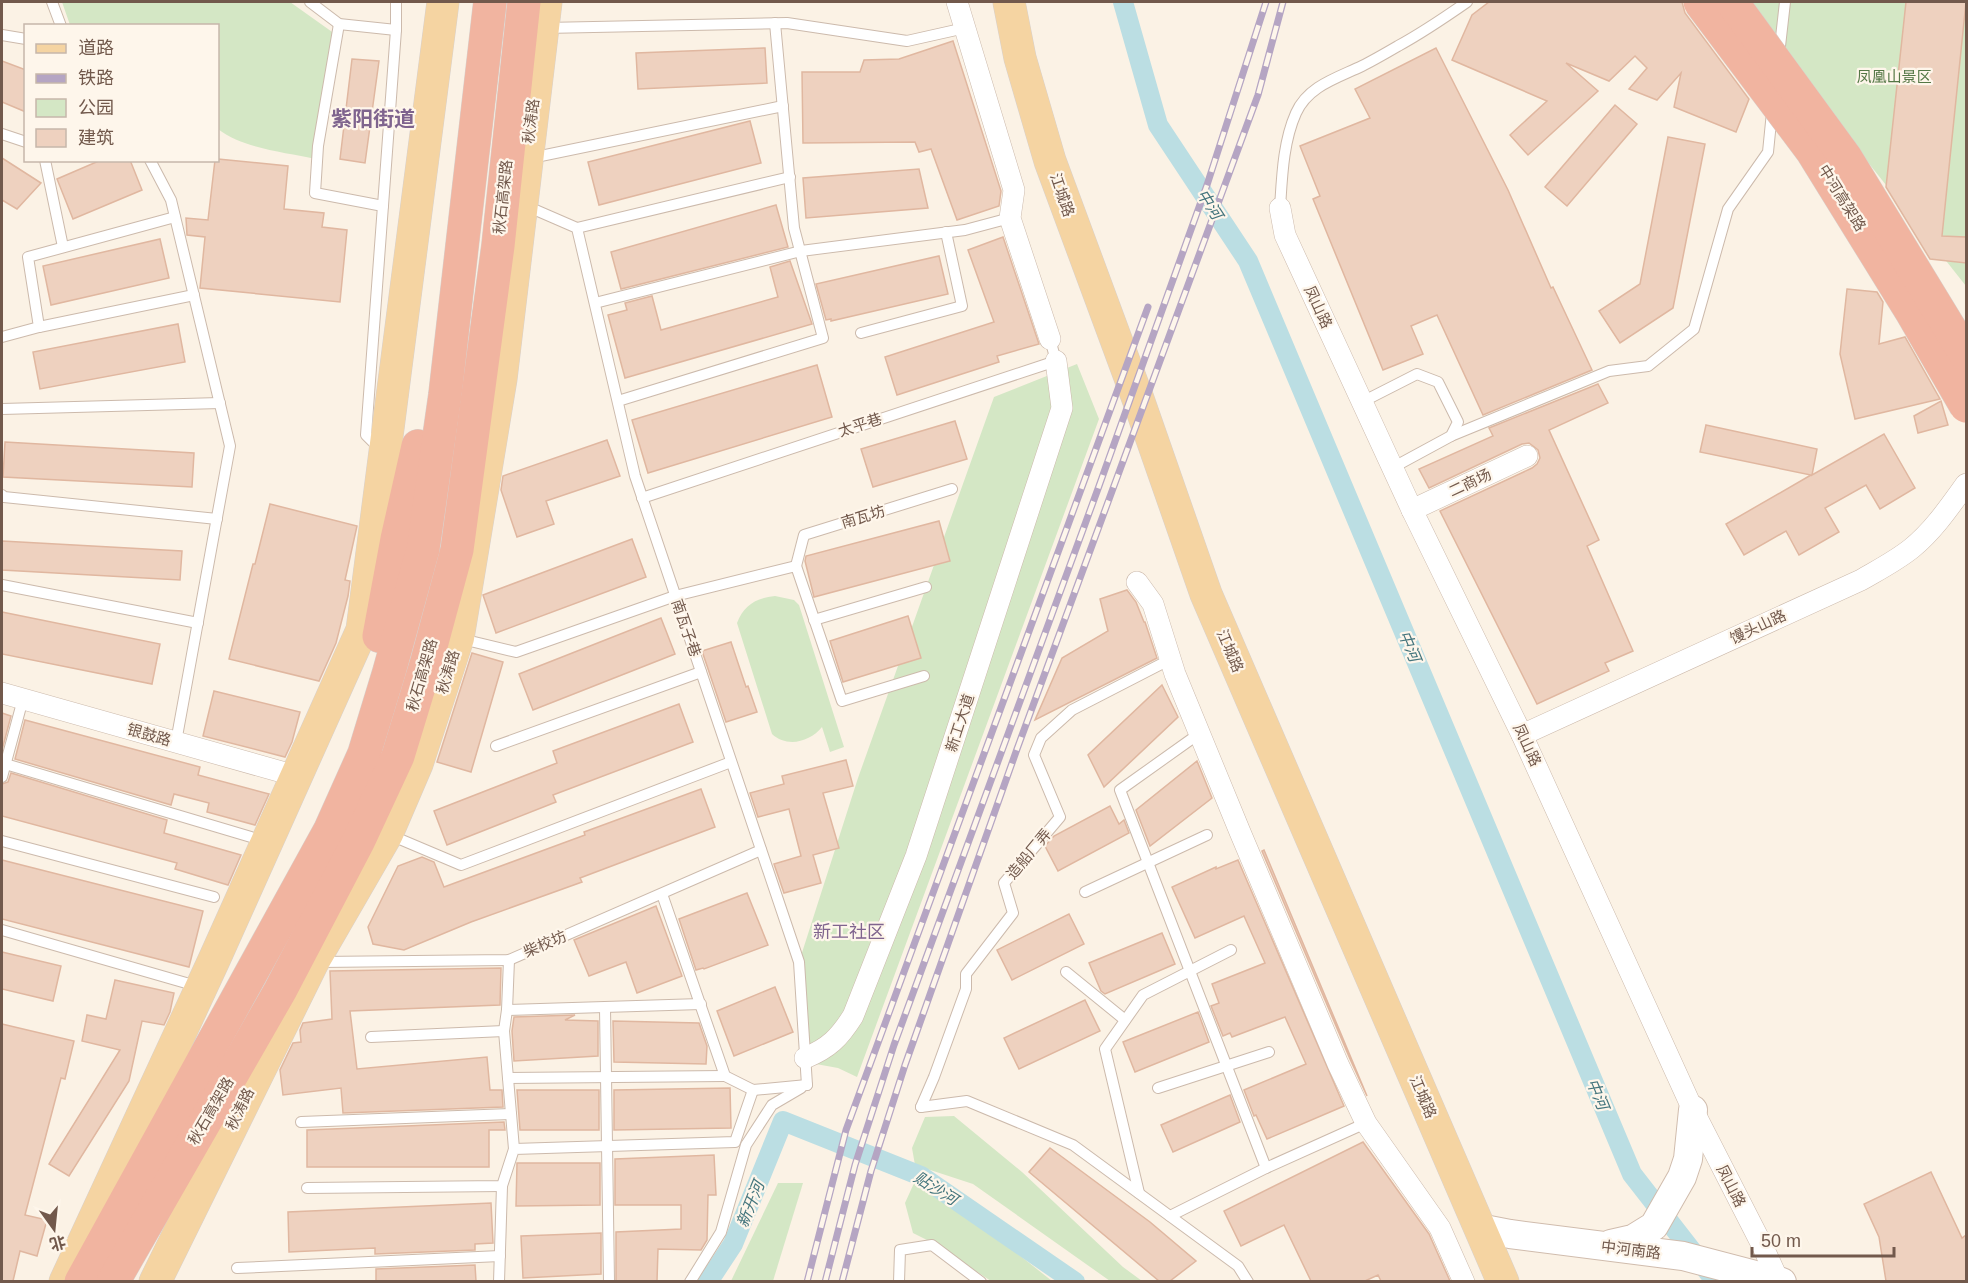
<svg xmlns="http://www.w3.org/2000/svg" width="1968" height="1283" viewBox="0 0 1968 1283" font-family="Arial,'Noto Sans SC',sans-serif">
  <rect width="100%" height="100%" fill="#fbf2e5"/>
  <!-- green -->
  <g fill="#d4e7c5">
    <path d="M62,2H290L335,34L316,159C284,152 244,149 218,129V26L70,25Z"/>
    <polygon points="1741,2 1966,2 1966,286"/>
    <polygon points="1077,364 1099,419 857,1077 838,1068 805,1062 799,962 858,778 994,397"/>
    <path d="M775,596L794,600L799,605L844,747L830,752L822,727C810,742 787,748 772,734L737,623C744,605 756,598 775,596Z"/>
    <polygon points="954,1116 1022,1172 1123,1267 1142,1281 1110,1281 973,1184 915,1165 912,1148 925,1117"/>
    <polygon points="915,1181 1009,1247 1052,1281 991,1281 935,1244 913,1233 905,1203"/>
    <polygon points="778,1183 803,1183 773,1281 731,1281"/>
  </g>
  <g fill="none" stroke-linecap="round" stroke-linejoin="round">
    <!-- canal -->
    <g stroke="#bbdee3" stroke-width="20">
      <polyline points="1123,2 1158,125 1248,261 1632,1174 1716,1282"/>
      <polyline points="708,1282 733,1244 783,1121 921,1176 1075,1282"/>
    </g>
  </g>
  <!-- building -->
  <g fill="#eed1bf" stroke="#e0b7a0" stroke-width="1.5">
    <polygon points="1489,2 1682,2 1685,13 1749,99 1736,132 1674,107 1681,73 1657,100 1629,89 1647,68 1635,56 1609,81 1566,63 1598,91 1528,155 1510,135 1547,101 1452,60 1472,15"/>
    <polygon points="1906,2 1966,2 1942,236 1966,237 1966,263 1930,259 1886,187"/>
    <polygon points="953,41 1001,191 999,206 957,220 931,149 919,152 915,142 803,143 802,72 860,72 864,60 899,59"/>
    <polygon points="765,48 767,83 638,89 636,53"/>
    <polygon points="1436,48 1508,190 1551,288 1553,287 1592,370 1483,415 1437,315 1411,326 1423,354 1383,370 1313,199 1320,196 1300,146 1370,118 1355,89"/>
    <polygon points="352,59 379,61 365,163 340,159"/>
    <polygon points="2,61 26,70 26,112 2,102"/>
    <polygon points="1615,105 1637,124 1567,206 1545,187"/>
    <polygon points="750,121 761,163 599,205 588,162"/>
    <polygon points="1668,137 1705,144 1673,308 1620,343 1599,311 1640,284"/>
    <polygon points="2,158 41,183 17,209 2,200"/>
    <polygon points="218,159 288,166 284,209 324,213 322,227 347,230 340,302 200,288 205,237 187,235 186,218 208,220 215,160"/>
    <polygon points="101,160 130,160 142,190 73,219 57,179"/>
    <polygon points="919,169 928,208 806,218 803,178"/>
    <polygon points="776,205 788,247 621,289 611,252"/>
    <polygon points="1003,237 1039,344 997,356 999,362 897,395 885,357 994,322 968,250"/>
    <polygon points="160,239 169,278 51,305 43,266"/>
    <polygon points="939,256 948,294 831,321 831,319 826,320 816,284"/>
    <polygon points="790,261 812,324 625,378 608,315 627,310 625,303 652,296 661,330 778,297 770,267"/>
    <polygon points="1847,289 1877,292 1883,302 1879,344 1905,337 1940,399 1855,419 1840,354"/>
    <polygon points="178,324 185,362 40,389 33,352"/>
    <polygon points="817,365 832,417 648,473 632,420"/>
    <polygon points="1598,384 1608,403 1549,430 1599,540 1587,546 1633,651 1605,663 1609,671 1537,704 1440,511 1532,468 1537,464 1540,458 1538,450 1529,443 1522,444 1429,488 1419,469 1493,436 1489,428"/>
    <polygon points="1941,401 1948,425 1918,433 1914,416"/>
    <polygon points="955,421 967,459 873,487 861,449"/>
    <polygon points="1706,425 1817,449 1812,475 1884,434 1915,488 1880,509 1866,485 1825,508 1839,532 1799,555 1786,531 1744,555 1726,524 1811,475 1700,452"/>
    <polygon points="607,440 620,476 546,501 554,524 517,537 501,490 503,476"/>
    <polygon points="5,442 194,453 192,487 3,477"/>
    <polygon points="270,504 357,526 345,580 350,581 348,596 336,643 319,681 229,659 253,564 255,564"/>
    <polygon points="939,521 950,561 814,597 805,561 806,556"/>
    <polygon points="632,539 646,577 496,633 483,595"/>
    <polygon points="2,541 182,551 180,580 2,570"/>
    <polygon points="1127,590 1136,602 1144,622 1145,622 1157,658 1035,720 1062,658 1108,631 1100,599"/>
    <polygon points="2,612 160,644 152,684 2,654"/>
    <polygon points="908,616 921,658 843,682 830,641"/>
    <polygon points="661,618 675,654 533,710 519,674"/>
    <polygon points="731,642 746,687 748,686 757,712 726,722 702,651"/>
    <polygon points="472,653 503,662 471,772 437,762"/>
    <polygon points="1162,685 1178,717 1104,787 1088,755"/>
    <polygon points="214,691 300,712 292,742 285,757 203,736"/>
    <polygon points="679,704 693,742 553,795 556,802 447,845 434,811 557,763 553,751"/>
    <polygon points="2,713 11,716 2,750"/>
    <polygon points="25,720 200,767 198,775 269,794 255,825 207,812 209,803 174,794 171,805 15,759"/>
    <polygon points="846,760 853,786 823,793 839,848 813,855 821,883 784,893 774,864 801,856 789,809 758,817 750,793 784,784 782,776"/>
    <polygon points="1197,761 1212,798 1150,846 1136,810"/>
    <polygon points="11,773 167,820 164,833 241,855 228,885 175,869 177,863 2,816 2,784 8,782"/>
    <polygon points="701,789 715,827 580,878 582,882 471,922 404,950 373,944 368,927 398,866 422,857 434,862 444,887 585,835 584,832"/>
    <polygon points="1110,806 1119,824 1124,820 1129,833 1058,871 1045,846 1054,836"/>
    <polygon points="1264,850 1367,1096 1350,1059 1262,851"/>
    <polygon points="2,860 203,911 189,967 2,919"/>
    <polygon points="1238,860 1344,1106 1267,1139 1256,1115 1254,1116 1244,1090 1306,1064 1285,1017 1232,1037 1230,1033 1223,1036 1211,1006 1219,1003 1212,984 1265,963 1244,916 1195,938 1172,887 1216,867 1216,869"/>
    <polygon points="747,893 768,945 704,969 703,968 696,970 679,919"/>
    <polygon points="656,906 682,976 637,993 626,962 589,976 574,940"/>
    <polygon points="1069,914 1084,944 1012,980 997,950"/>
    <polygon points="1162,933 1175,964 1105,994 1101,991 1089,963"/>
    <polygon points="2,952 61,966 53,1001 2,989"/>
    <polygon points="501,968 500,1005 350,1011 357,1069 487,1057 490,1090 502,1090 503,1107 343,1113 341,1088 283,1095 280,1070 293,1043 301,1042 300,1030 303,1023 332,1019 330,971"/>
    <polygon points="115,980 174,993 170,1012 164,1025 142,1021 129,1081 69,1176 49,1164 120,1050 82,1041 87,1015 106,1019"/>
    <polygon points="775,987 793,1032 734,1056 717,1011"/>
    <polygon points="1085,1000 1100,1031 1019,1069 1004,1038"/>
    <polygon points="1198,1012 1209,1042 1135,1072 1123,1042"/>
    <polygon points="575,1015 565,1020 598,1021 598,1056 514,1061 512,1031 514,1017"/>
    <polygon points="613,1021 699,1023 707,1046 706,1064 614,1062"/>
    <polygon points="2,1024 74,1041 65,1079 61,1078 25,1215 47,1220 37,1256 20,1251 13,1281 2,1281"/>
    <polygon points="730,1088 731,1128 614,1130 614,1090"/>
    <polygon points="517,1090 599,1090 599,1130 520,1130"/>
    <polygon points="1230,1095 1240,1122 1173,1152 1161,1125"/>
    <polygon points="504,1122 505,1130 489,1130 489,1167 307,1167 307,1130"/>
    <polygon points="1363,1142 1429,1234 1450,1281 1381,1281 1378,1275 1365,1281 1311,1281 1284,1225 1241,1246 1224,1211"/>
    <polygon points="1050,1148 1150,1222 1196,1261 1170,1281 1159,1281 1029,1172"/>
    <polygon points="714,1155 716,1195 708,1195 707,1240 701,1250 658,1249 657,1281 616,1281 616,1232 681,1229 681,1205 615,1205 615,1159"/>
    <polygon points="517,1163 600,1163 600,1205 516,1206"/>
    <polygon points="1931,1172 1962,1238 1966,1235 1966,1281 1886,1281 1879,1237 1864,1204"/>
    <polygon points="491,1203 493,1243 475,1244 475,1250 375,1254 375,1248 289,1252 288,1212"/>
    <polygon points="601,1233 601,1274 523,1278 521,1236"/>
    <polygon points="475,1265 476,1281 376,1281 376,1269"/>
  </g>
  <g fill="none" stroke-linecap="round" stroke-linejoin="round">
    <!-- lane casing -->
    <g stroke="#ccbaac" stroke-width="12">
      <g id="lane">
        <polyline points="52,2 61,26"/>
        <polyline points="310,2 339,24 396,30"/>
        <polyline points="339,24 318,146 315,193 383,206"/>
        <polyline points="545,28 787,23 907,41 965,28"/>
        <polyline points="2,35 26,39"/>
        <polyline points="1779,55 1785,2"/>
        <polyline points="2,134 26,142"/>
        <polyline points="531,158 783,106"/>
        <polyline points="45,160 63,247"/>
        <polyline points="150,160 171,200 230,446 176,742"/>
        <polyline points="524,205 577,228 635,476 799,962 807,1085"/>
        <path d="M1280,208C1282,177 1283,142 1296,113C1308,86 1337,78 1362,66C1374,60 1386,53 1398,46C1422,33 1444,18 1467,2"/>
        <polyline points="577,228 790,177"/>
        <polyline points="595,303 801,251 965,230 1010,218"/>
        <polyline points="39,327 194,295"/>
        <polyline points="861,333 962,306 946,232"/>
        <polyline points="2,337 39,327 28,257 175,217"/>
        <polyline points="618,401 823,338 794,228 775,23"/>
        <polyline points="1362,402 1417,374 1438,382 1458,422 1451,436 1392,468"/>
        <polyline points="2,409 220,403"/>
        <polyline points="1451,436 1609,371 1648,366 1694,329 1728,209 1768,152 1772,112"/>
        <polyline points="381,450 366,435 396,30 396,2"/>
        <polyline points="2,495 4,497 217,519"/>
        <polyline points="642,498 1056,361 1050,339"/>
        <polyline points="796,566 804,535 952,489"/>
        <polyline points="2,585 198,623"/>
        <polyline points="814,620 926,587"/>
        <polyline points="462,639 516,652 675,596 796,566 842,701 924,676"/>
        <polyline points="1200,733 1120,790 1266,1168"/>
        <polyline points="496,746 701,672"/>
        <polyline points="2,763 251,837"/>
        <polyline points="2,777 23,699"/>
        <polyline points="390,835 461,865 731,762"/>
        <polyline points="2,841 214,897"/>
        <polyline points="1085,892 1207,835"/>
        <polyline points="662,894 725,1076 753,1090 807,1085"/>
        <polyline points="2,930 200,987"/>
        <polyline points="509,960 507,1010 504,1031 514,1149"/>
        <polyline points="319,962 509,960 761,850"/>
        <polyline points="1066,972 1125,1020"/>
        <polyline points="605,1008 609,1282"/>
        <polyline points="507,1010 701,1004"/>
        <polyline points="371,1037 504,1031"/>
        <polyline points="508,1078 725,1076"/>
        <polyline points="1158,1088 1269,1052"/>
        <polyline points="921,1107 934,1077 966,989 966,974 1013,913 1004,883 1060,817 1034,755 1041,738 1072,710 1171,659"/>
        <polyline points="921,1107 967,1101 1073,1145 1238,1266 1248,1282"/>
        <polyline points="301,1122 511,1114"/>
        <polyline points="307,1188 502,1186 514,1149 735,1142 753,1090"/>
        <polyline points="1139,1193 1105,1049 1143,995 1231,950"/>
        <polyline points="1170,1216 1266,1168 1366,1123"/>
        <polyline points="237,1268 500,1256"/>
        <polyline points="499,1282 502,1186"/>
        <polyline points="690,1282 721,1232 746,1145 772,1105 801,1088"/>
        <polyline points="899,1282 900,1250 932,1245 981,1282"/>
      </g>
    </g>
    <!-- street casing -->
    <g stroke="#ccbaac" stroke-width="22">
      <g id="street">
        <polyline points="957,2 1014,190 1010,218 1050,339"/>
        <polyline points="1280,208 1285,235 1412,510 1522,735 1693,1110 1763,1247 1779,1282"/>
        <polyline points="1412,510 1527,456"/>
        <polyline points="1137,582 1153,604 1175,674 1240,832 1338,1064 1366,1123 1440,1228 1464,1282"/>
        <polyline points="2,693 296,776"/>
        <path d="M1522,735L1861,580C1878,570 1896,561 1912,548C1934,530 1950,506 1966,484"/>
        <path d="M805,1058C829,1048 839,1038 853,1016L916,856L1062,408L1056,361"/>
      </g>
    </g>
    <!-- secondary casing -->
    <g stroke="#d0bcad" stroke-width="30">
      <g id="secondary">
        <polyline points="1479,1228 1510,1234 1683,1256 1782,1282"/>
        <polyline points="1611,1244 1633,1239 1654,1226 1682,1177 1688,1159 1693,1110"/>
      </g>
    </g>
    <!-- primary casing -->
    <g stroke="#d8d1cd" stroke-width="33">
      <g id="primary">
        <polyline points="1009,2 1020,58 1050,161 1138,399 1206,594 1503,1282"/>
        <polyline points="65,1282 214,960 362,630 443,2"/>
        <polyline points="155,1282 313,962 387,834 417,764 458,638 501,379 546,2"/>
      </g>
    </g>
    <!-- highway casing -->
    <g stroke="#d8d1cd" stroke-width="34">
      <g id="highway">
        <polyline points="379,636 397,539 418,446"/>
        <polyline points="81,1282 330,830 364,754 389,672 423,549 445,395 490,2"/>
        <polyline points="113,1282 280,991 359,840 398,756 427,661 457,550 498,246 524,2"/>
      </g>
    </g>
    <!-- lane -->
    <use href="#lane" stroke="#fff" stroke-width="10"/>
    <!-- street -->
    <use href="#street" stroke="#fff" stroke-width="21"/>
    <!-- secondary -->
    <use href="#secondary" stroke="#fff" stroke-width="28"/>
    <!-- primary -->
    <use href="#primary" stroke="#f5d4a2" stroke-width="32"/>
    <!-- highway -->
    <use href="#highway" stroke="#f1b4a0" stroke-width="33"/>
    <!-- rail casing -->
    <g stroke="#b5a5c3" stroke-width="7">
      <g id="rail">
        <polyline points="807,1282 846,1130 1148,307"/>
        <polyline points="825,1282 855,1165 894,1045 1099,486 1207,185 1266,2"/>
        <polyline points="842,1282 871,1171 905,1065 1017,749 1258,95 1283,2"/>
      </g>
    </g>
    <!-- rail -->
    <use href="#rail" stroke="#fef6eb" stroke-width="4.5" stroke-dasharray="14" stroke-linecap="butt"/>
    <!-- highway-bridge casing -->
    <g stroke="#d8d1cd" stroke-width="34" stroke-linecap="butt">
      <g id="highway-bridge">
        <polyline points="1700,2 1812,151 1911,311 1966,406"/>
        <polyline points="1732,2 1846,158 1966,355"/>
      </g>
    </g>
    <!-- highway-bridge -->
    <use href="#highway-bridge" stroke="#f1b4a0" stroke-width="33"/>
  </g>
  <g text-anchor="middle" stroke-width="4.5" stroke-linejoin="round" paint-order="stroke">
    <!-- park labels -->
    <g font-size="15" fill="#547745" stroke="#fef6eb">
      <text x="1894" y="82">凤凰山景区</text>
    </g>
    <!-- street labels -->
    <g font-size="15" fill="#72594c" stroke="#fef6eb">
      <text transform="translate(531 121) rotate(-83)" y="5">秋涛路</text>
      <text transform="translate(1062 195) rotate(71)" y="5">江城路</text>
      <text transform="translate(503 197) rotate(-84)" y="5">秋石高架路</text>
      <text transform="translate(1842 198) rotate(58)" y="5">中河高架路</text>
      <text transform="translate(1318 307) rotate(65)" y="5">凤山路</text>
      <text transform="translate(860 425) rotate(-18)" y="5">太平巷</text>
      <text transform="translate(1470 483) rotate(-25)" y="5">二商场</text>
      <text transform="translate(863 517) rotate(-17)" y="5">南瓦坊</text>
      <text transform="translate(1758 627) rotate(-25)" y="5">馒头山路</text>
      <text transform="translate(686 628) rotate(71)" y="5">南瓦子巷</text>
      <text transform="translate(1230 651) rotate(67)" y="5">江城路</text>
      <text transform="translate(448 672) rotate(-73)" y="5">秋涛路</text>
      <text transform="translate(422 675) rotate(-74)" y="5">秋石高架路</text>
      <text transform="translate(960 723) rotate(-72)" y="5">新工大道</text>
      <text transform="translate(149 735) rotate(16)" y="5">银鼓路</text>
      <text transform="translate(1527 745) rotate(65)" y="5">凤山路</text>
      <text transform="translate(1029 854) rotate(-50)" y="5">造船厂弄</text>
      <text transform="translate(545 944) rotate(-23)" y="5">柴校坊</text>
      <text transform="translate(1423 1097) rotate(67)" y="5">江城路</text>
      <text transform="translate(240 1109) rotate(-64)" y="5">秋涛路</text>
      <text transform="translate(211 1111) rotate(-60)" y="5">秋石高架路</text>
      <text transform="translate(1731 1186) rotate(63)" y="5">凤山路</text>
      <text transform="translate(1631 1250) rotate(7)" y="5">中河南路</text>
    </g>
    <!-- water labels -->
    <g font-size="16" font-style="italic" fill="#44757d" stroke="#fef6eb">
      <text transform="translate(1210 204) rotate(57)" y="6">中河</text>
      <text transform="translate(1410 646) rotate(67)" y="6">中河</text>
      <text transform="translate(1598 1094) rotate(67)" y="6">中河</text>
      <text transform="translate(936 1188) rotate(32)" y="6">贴沙河</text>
      <text transform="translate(750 1204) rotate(-68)" y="6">新开河</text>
    </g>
    <!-- quarter labels -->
    <g font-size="18" fill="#7f648e" stroke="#fef6eb">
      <text x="849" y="938">新工社区</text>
    </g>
    <!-- district labels -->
    <g font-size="21" font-weight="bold" fill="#7f648e" stroke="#fef6eb">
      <text x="373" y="126">紫阳街道</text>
    </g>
  </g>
  <!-- border -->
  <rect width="1968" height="1283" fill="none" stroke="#72594c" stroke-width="6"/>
  <!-- legend -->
  <rect x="24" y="24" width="195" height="138" fill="#fef6eb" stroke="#c6b7ab" stroke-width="1.5"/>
  <rect x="36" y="44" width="30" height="9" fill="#f5d4a2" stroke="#c6b7ab" stroke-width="1.5"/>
  <text x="78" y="54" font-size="18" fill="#72594c">道路</text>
  <rect x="36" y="74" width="30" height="9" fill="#b5a5c3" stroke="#c6b7ab" stroke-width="1.5"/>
  <text x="78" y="84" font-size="18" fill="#72594c">铁路</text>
  <rect x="36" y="99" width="30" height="18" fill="#d4e7c5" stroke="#c6b7ab" stroke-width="1.5"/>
  <text x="78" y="114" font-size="18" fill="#72594c">公园</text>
  <rect x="36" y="129" width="30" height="18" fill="#eed1bf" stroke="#c6b7ab" stroke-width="1.5"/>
  <text x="78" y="144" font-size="18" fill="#72594c">建筑</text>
  <!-- north arrow -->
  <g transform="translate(54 1229) rotate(165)" stroke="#fef6eb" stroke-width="4.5" paint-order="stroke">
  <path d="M0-4.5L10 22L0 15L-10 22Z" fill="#72594c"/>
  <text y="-9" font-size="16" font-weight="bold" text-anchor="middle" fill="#72594c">北</text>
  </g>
  <!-- scale -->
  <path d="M1752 1247v9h142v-9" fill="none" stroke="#72594c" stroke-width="3"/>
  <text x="1761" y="1247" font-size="18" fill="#72594c" stroke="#fef6eb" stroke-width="4.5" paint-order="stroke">50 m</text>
</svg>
